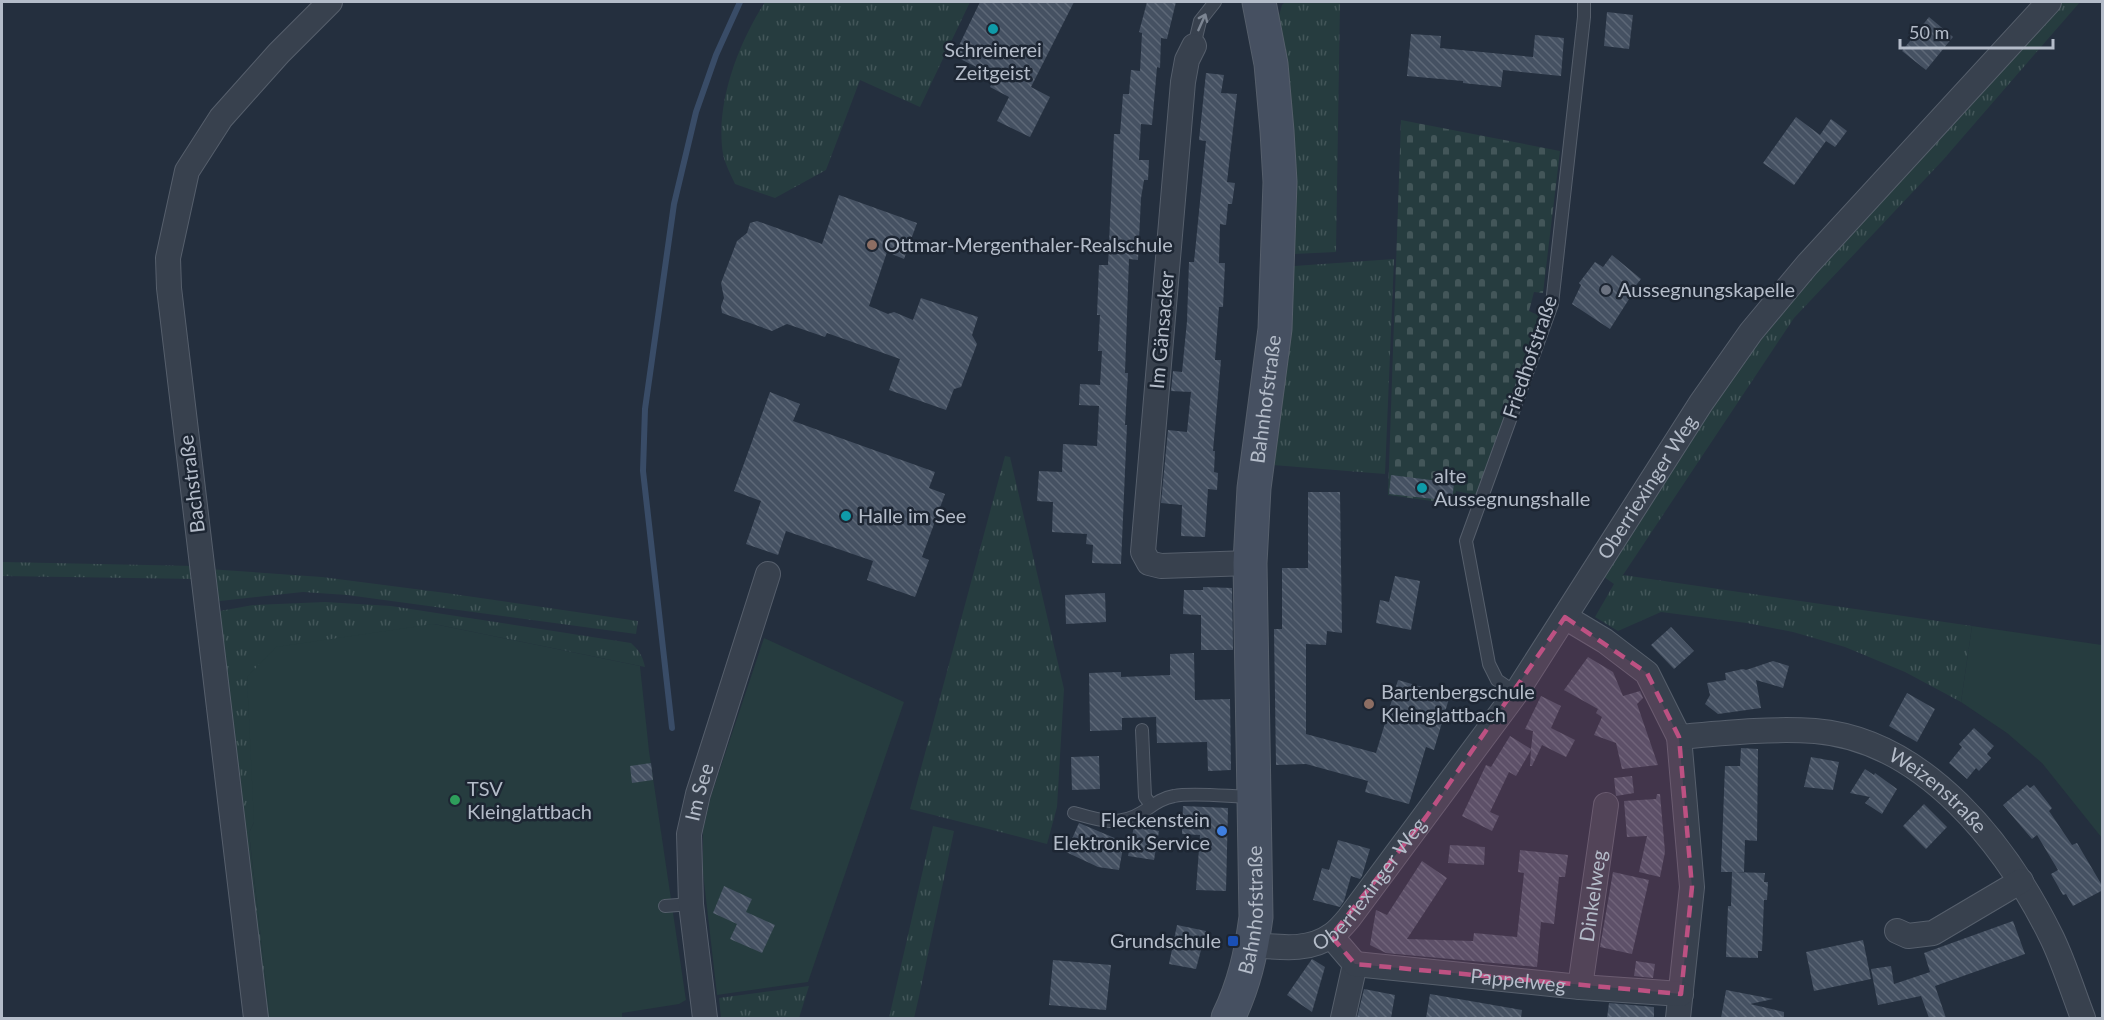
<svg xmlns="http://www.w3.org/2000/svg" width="2104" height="1020" viewBox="0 0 2104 1020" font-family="Lato,sans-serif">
  <defs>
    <pattern id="grass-tufts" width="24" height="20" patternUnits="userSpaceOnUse" patternTransform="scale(1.5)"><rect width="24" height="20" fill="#263c3f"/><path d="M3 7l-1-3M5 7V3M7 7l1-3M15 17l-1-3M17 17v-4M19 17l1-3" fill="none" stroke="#435659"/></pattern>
    <pattern id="cemetery-stones" width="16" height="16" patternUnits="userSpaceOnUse" patternTransform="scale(1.5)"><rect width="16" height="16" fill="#263c3f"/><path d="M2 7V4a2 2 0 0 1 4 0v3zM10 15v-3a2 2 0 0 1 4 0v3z" fill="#435659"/></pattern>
    <pattern id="building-back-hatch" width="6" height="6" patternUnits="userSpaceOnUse" patternTransform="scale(1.5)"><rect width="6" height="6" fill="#455162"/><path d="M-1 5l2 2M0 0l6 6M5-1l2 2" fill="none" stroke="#5d6877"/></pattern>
  </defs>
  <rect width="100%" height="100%" fill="#242f3e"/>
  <!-- grass -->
  <g fill="url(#grass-tufts)">
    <path d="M765,2H970L920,107L860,80L826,170L775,198L735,184C731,175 725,164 723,154C715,104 738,44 765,2Z"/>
    <polygon points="1285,2 1340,2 1336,252 1294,254 1278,19 1282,5"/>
    <polygon points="2061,2 2080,2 1943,160 1794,318 1623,575 1972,626 1961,702 1905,672 1845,647 1793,632 1747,623 1661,612 1618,631 1595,617 1614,584 1604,577 1711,410 1760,339 1815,273"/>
    <polygon points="1394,259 1385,474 1273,465 1288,338 1294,266"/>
    <polygon points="1005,456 1010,457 1064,689 1057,807 1047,844 910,809"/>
    <polygon points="2,562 196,566 197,579 2,576"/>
    <polygon points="208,569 322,577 446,593 638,621 636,634 347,595 303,592 220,601 214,599"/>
    <path d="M325,602L391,606L631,643C639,650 643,657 645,667L434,624L254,822L249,833L270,1018H262L214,618L220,611L253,605Z"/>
    <polygon points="933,826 954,831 918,1001 914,1018 889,1018"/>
    <polygon points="809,986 799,1018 721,1018 719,998"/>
  </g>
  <!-- cemetery -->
  <polygon fill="url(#cemetery-stones)" points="1401,120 1560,151 1543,293 1534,292 1529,311 1540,316 1476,495 1456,491 1454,504 1388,495"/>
  <!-- park -->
  <g fill="#263c3f">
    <polygon points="434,624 640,666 649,751 686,1000 679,1004 622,1013 622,1018 270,1018 249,833 254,822 247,677 276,647"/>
    <polygon points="1972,626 2102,645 2102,838 2042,763 2007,733 1961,702"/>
    <polygon points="764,638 904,702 808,982 717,995 703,873 703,830 711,796"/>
  </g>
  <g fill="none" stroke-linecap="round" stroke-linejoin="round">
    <!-- stream -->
    <polyline stroke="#394c67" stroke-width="6" points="672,728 643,471 645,409 674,204 696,112 716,55 740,2"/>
  </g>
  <!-- building -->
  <g fill="url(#building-back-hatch)">
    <polygon points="980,2 1074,2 1031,87 1050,97 1030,137 997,121 1009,97 990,87 995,76 954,56"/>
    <polygon points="1147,2 1176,2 1167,39 1161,38 1160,68 1157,67 1152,125 1141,124 1139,160 1149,160 1148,180 1144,180 1141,198 1138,260 1129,259 1125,373 1128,373 1125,425 1127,425 1121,564 1092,563 1093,545 1086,544 1087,534 1052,532 1053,502 1037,501 1039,471 1062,472 1063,444 1097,446 1099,406 1079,405 1080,384 1100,385 1102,351 1098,351 1100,315 1097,315 1099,265 1108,265 1114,134 1120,134 1123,94 1129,94 1131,70 1140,71 1142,33 1139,32"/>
    <polygon points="1607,12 1633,15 1629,49 1604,46"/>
    <polygon points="1929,17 1953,37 1926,70 1902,51"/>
    <polygon points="1411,34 1441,36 1440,48 1533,57 1535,35 1564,38 1561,76 1503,70 1501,87 1463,83 1463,81 1407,76"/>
    <polygon points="1206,73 1224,75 1221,93 1237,94 1227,182 1235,183 1232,204 1228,204 1226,225 1220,224 1219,263 1225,263 1223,307 1219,307 1215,360 1221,360 1213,451 1215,451 1214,472 1218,473 1217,490 1208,489 1205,537 1181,536 1182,505 1161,503 1168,430 1187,432 1191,392 1171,391 1173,371 1182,372 1187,321 1189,262 1194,262 1206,141 1199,140"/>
    <polygon points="1796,117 1820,135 1831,119 1847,131 1835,147 1826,141 1794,185 1763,163"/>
    <polygon points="839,195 917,223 904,259 887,252 869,306 888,314 894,312 913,320 921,298 978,317 972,335 977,344 961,387 954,389 946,410 889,390 900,359 827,333 825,337 787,324 772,331 722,313 721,306 724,298 721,283 737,241 747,233 750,223 757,221 822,244"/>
    <polygon points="1612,255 1641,279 1629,294 1631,296 1610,329 1572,304 1581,285 1579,283 1595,262 1603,267"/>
    <polygon points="770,392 800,404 793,421 935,472 929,488 945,494 922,557 929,560 915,597 867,580 873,561 786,531 778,555 746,544 761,501 734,491"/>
    <polygon points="1391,475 1454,483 1452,501 1389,494"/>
    <polygon points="1308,492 1340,492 1342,633 1327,631 1326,645 1306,644 1306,734 1376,753 1398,680 1450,695 1434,750 1426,747 1409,804 1365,792 1368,781 1306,764 1276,765 1274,629 1282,629 1282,568 1308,568"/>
    <polygon points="1395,576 1420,581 1411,630 1376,623 1380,600 1389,602"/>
    <polygon points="1203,587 1232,588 1233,650 1201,650 1201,615 1183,614 1184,590 1203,590"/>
    <polygon points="1105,593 1106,622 1066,624 1065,595"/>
    <polygon points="1671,627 1694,651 1674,669 1651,645"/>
    <polygon points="1194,653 1195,700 1230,699 1231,770 1208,771 1207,742 1157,743 1156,717 1122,718 1122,730 1090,731 1089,673 1121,672 1121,677 1170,675 1170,654"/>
    <polygon points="1588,657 1613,672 1623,696 1640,691 1643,698 1637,704 1658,765 1622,769 1616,743 1594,735 1602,717 1596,713 1598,709 1564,690"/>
    <polygon points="1773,661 1789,666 1783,688 1756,680 1761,708 1718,714 1705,704 1710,695 1707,683 1726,680 1725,673 1743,669 1746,670"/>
    <polygon points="1907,693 1935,709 1917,742 1889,726"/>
    <polygon points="1541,696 1561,706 1551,728 1575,740 1566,757 1542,745 1532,766 1530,766 1531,750 1516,776 1509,772 1490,812 1499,816 1492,831 1462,816 1486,765 1491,767 1510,736 1531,749 1533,731 1525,729"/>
    <polygon points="1974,728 1994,746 1987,754 1991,758 1979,771 1976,768 1967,779 1949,763 1962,747 1959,744"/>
    <polygon points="1741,748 1758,749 1757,841 1745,840 1744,872 1721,872 1725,766 1740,766"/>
    <polygon points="1099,756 1100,789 1072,790 1071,757"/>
    <polygon points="1811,757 1839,762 1833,790 1804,787"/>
    <polygon points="651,763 653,780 632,783 630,766"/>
    <polygon points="1865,769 1874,775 1875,773 1897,789 1882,814 1865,803 1870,797 1850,793"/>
    <polygon points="1632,776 1634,793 1616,796 1614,778"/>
    <polygon points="2027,785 2030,788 2034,785 2052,808 2049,811 2072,845 2077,843 2103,887 2103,890 2073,906 2066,894 2063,895 2051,874 2058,870 2037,835 2032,839 2003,805"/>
    <polygon points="1657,794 1660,794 1665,852 1660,877 1639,872 1647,836 1627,837 1624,801 1656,799"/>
    <polygon points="1924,804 1947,827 1926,849 1903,826"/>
    <polygon points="1183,806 1228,808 1226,891 1196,890 1200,835 1182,834"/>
    <polygon points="1079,823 1124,842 1119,870 1098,867 1066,852"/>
    <polygon points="1134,826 1159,831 1154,860 1128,856"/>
    <polygon points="1338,840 1370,849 1362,876 1360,879 1351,876 1344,901 1340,907 1313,900 1322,868 1329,870"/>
    <polygon points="1450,845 1485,847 1484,865 1448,863"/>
    <polygon points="1520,850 1568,855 1565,877 1559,877 1554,924 1541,922 1537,967 1386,953 1370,945 1376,910 1387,915 1422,861 1447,878 1407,939 1473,941 1474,933 1517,937 1524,873 1518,872"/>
    <polygon points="1613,872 1649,880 1632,954 1600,947"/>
    <polygon points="1732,872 1765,873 1764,882 1768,882 1767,900 1764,900 1762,951 1758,951 1758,958 1726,957 1728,906 1731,906"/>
    <polygon points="724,886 752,899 746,912 775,925 762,953 730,939 737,924 713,913"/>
    <polygon points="2013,921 2025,954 1935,986 1946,1018 1929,1018 1921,996 1878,1005 1871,969 1891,966 1894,984 1930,972 1924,953"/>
    <polygon points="1177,925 1206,931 1196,969 1169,964"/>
    <polygon points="1863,940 1871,979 1814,991 1806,952"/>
    <polygon points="1312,959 1325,967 1312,1012 1287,995"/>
    <polygon points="1053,960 1111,965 1106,1010 1049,1005"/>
    <polygon points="1636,961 1655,964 1653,978 1634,976"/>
    <polygon points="1364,989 1395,995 1391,1018 1357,1018"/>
    <polygon points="1726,990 1773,999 1750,1004 1784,1012 1784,1018 1721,1018"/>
    <polygon points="1430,994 1522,1010 1521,1018 1426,1018"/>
    <polygon points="1609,1003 1654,1007 1654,1018 1607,1018"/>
  </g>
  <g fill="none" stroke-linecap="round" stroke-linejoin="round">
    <!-- service casing -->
    <g stroke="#565f6c" stroke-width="14">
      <g id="service">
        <polyline points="1194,46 1200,21 1215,2"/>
        <polyline points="1516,693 1497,680 1489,664 1466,541 1552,304 1584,17 1584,2"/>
        <polyline points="1142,730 1145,797 1151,805"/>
        <path d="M1074,813C1098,820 1118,827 1141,813C1152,806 1161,798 1174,796C1194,792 1232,797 1254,797"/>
        <polyline points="665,906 691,904"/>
      </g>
    </g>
    <!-- minor casing -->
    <g stroke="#565f6c" stroke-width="26">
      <g id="minor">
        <polyline points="1194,46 1187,60 1183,82 1143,552 1149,563 1161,566 1250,563"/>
        <polyline points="1565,617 1605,641 1647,673 1679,737 1692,887 1678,1018"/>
        <path id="s1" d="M1679,737C1724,733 1770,728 1815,731C1925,740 2007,846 2052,938C2064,963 2073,992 2083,1018"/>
        <polyline points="1897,931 1908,936 1933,933 2021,881"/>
        <polyline points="1331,936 1355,964 1343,1018"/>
        <path id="s2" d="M1253,945C1279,947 1309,952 1332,935C1338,931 1344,924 1349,918L1516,693L1701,403L1751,332L1807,265L2049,2"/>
        <path id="s3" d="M1355,964L1580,987L1681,994"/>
        <path id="s4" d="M1580,987L1606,805"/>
        <polyline points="256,1018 169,288 168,258 187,171 221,118 279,53 330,2"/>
        <path id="s5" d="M705,1018L691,904L689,834L698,794L768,574"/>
      </g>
    </g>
    <!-- secondary casing -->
    <g stroke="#565f6c" stroke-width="35">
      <g id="secondary">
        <path id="s6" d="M1228,1018C1244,985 1251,954 1256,917L1250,563L1254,488L1275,329L1280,182L1277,131L1271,64L1259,2"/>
      </g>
    </g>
    <!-- service -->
    <use href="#service" stroke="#38414e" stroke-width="12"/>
    <!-- minor -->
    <use href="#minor" stroke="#38414e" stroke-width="24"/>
    <!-- secondary -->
    <use href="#secondary" stroke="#465061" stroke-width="33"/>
  </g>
  <!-- one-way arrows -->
  <defs><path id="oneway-shaft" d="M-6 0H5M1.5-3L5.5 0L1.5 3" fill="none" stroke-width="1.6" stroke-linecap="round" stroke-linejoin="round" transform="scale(1.5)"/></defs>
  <use stroke="#7c8592" href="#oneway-shaft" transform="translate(1202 22) rotate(-66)"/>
  <!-- marked area -->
  <path fill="#bd5182" fill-opacity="0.2" stroke="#bd5182" stroke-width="4.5" stroke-dasharray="12 8" stroke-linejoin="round" d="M1565,617L1647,673L1679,737L1692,887L1681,994L1355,964L1331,936L1426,817Z"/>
  <!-- markers -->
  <g fill="#0f9aa8" stroke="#1d2633" stroke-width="2">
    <circle cx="993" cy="29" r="6"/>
    <circle cx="1422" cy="488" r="6"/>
    <circle cx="846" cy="516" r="6"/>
  </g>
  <g fill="#8d6e63" stroke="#1d2633" stroke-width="2">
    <circle cx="872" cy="245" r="6"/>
    <circle cx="1369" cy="704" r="6"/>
  </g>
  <circle fill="#6b7280" stroke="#1d2633" stroke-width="2" cx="1606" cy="290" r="6"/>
  <circle fill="#2e9e5b" stroke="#1d2633" stroke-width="2" cx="455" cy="800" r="6"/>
  <circle fill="#3f7fe0" stroke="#1d2633" stroke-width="2" cx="1222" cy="831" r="6"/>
  <rect fill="#1a4fb4" stroke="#1d2633" stroke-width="2" x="1227" y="935" width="12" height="12" rx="3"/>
  <g text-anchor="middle" stroke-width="5" stroke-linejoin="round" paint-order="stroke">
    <!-- poi labels -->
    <g font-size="20" fill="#b4bcc9" stroke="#1d2633" text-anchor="start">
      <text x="993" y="57" text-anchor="middle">Schreinerei<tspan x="993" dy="23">Zeitgeist</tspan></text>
      <text x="884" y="252">Ottmar-Mergenthaler-Realschule</text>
      <text x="1618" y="297">Aussegnungskapelle</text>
      <text x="1434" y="483">alte<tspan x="1434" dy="23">Aussegnungshalle</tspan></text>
      <text x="858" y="523">Halle im See</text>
      <text x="1381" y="699">Bartenbergschule<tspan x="1381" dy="23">Kleinglattbach</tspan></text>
      <text x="467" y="796">TSV<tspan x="467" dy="23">Kleinglattbach</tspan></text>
      <text x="1210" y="827" text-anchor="end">Fleckenstein<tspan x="1210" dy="23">Elektronik Service</tspan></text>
      <text x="1221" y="948" text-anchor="end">Grundschule</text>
    </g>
    <!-- street labels -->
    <g font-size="20" fill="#b4bcc9" stroke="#1d2633">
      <text transform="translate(1162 330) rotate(-85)" y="7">Im Gänsacker</text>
      <text transform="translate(1530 357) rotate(-71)" y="7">Friedhofstraße</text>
      <text dy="7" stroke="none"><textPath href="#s6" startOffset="624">Bahnhofstraße</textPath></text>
      <text transform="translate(192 484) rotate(-97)" y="7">Bachstraße</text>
      <text dy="7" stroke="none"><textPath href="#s2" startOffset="630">Oberriexinger Weg</textPath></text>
      <text dy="7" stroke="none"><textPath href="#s5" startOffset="228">Im See</textPath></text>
      <text dy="7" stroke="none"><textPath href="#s1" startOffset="276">Weizenstraße</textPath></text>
      <text dy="7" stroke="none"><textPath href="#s2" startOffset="144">Oberriexinger Weg</textPath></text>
      <text dy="7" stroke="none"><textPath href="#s4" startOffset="92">Dinkelweg</textPath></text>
      <text dy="7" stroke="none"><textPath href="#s6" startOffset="112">Bahnhofstraße</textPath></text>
      <text dy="7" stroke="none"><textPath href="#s3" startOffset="164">Pappelweg</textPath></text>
    </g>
  </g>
  <!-- border -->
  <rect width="2104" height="1020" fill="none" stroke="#b4bcc9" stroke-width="6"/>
  <!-- scale -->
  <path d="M1900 39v9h153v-9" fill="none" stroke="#b4bcc9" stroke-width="3"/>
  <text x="1909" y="39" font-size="18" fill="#b4bcc9" stroke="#1d2633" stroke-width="4.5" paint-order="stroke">50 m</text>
</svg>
